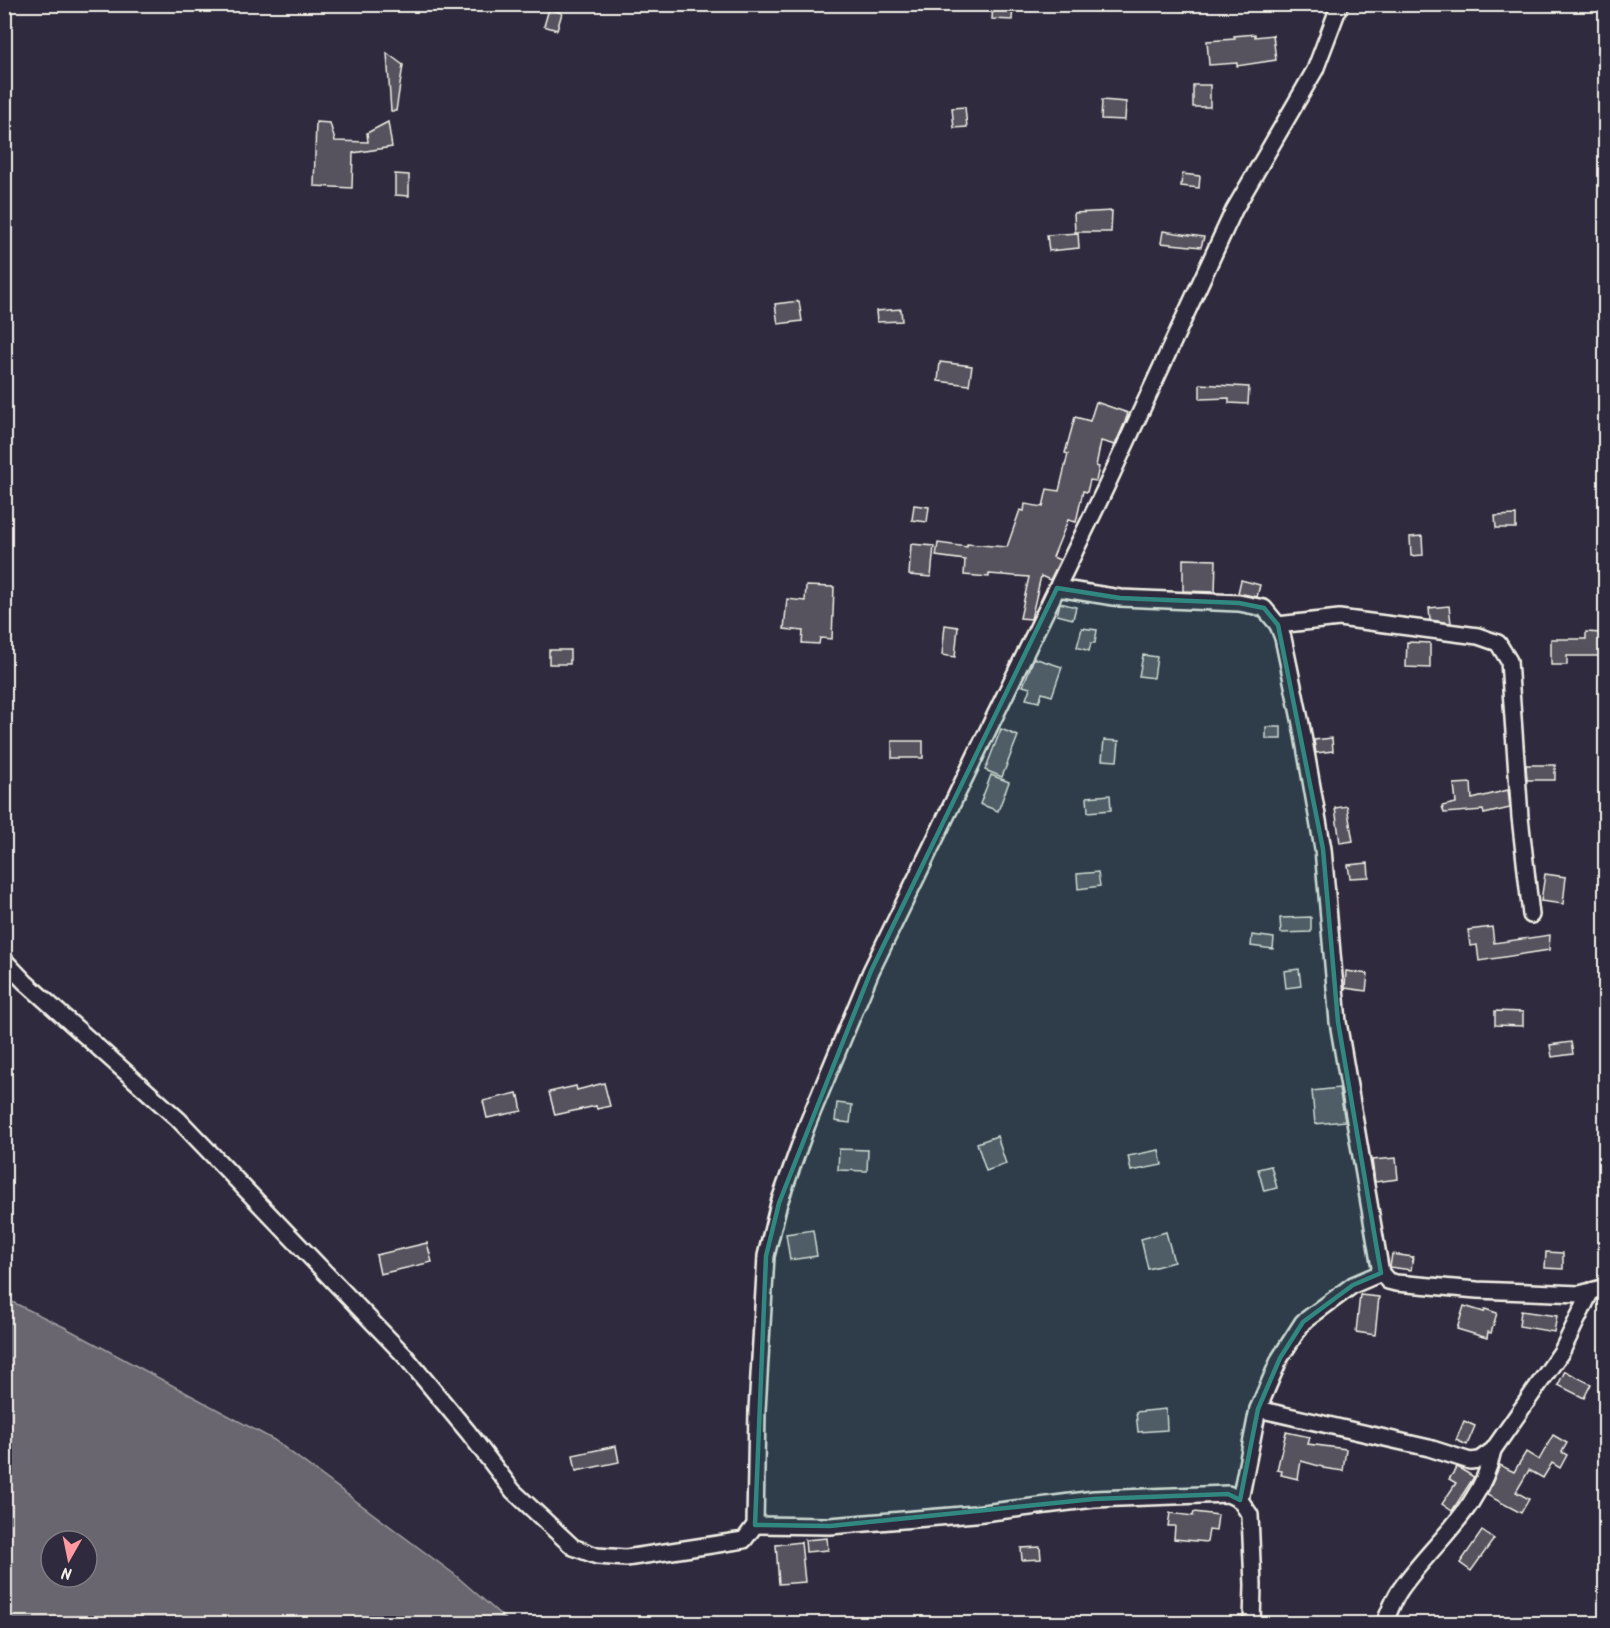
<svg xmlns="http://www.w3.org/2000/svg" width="1610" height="1628" viewBox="0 0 1610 1628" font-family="Kalam,sans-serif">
  <rect width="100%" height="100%" fill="#2f2a3d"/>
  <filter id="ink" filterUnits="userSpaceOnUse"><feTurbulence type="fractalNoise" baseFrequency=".0167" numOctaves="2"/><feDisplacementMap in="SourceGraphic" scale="12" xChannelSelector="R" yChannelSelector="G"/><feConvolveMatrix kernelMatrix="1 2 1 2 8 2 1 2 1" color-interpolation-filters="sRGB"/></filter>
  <g filter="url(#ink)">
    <!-- water -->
    <path fill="#6a6670" stroke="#a19ea0" stroke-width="1.5" fill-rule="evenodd" d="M4,1298L64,1327L274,1440L454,1574L510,1623H5ZM51,1541H87V1577H51Z"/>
    <!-- building -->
    <g fill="#56525f" stroke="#f4f1e8" stroke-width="1.5">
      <polygon points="993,4 1013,5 1012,20 992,19"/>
      <polygon points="549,9 562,13 557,30 544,26"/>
      <polygon points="1255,34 1255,37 1273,35 1276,60 1237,66 1237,63 1209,65 1207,41 1235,39 1234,36"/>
      <polygon points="387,53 403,65 396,111 391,111"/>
      <rect x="1193" y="85" width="17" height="22"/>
      <polygon points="1102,100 1126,102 1125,120 1101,119"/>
      <polygon points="965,107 967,127 954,128 952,108"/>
      <polygon points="316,122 330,123 335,141 368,142 367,133 388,122 392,147 353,153 352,188 314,186"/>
      <polygon points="395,174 409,175 409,196 395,195"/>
      <polygon points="1182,174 1200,176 1199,188 1181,186"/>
      <polygon points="1112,211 1111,232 1075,232 1074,213"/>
      <polygon points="1163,231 1204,237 1201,247 1161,243"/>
      <polygon points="1078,233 1079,248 1049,251 1047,235"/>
      <polygon points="799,301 802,321 778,324 775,304"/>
      <polygon points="901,309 902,321 877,322 876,311"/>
      <polygon points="940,362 972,366 969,385 938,381"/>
      <polygon points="1200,384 1249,387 1248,404 1229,403 1229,398 1200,399"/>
      <polygon points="1096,402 1128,413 1125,422 1115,445 1101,441 1096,466 1099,467 1096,481 1090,480 1087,492 1083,491 1076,522 1068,520 1053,557 1060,560 1050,580 1041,576 1031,619 1020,618 1029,577 989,574 989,577 964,575 965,560 936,556 938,543 967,547 967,544 1007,547 1020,510 1024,511 1025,504 1043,507 1047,489 1059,491 1068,454 1065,453 1075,417 1090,421"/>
      <polygon points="914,505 929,507 927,522 912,520"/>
      <polygon points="1516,515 1516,528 1496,528 1495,516"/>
      <polygon points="1422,536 1423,555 1411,556 1410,537"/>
      <polygon points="911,544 934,546 931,577 909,575"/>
      <polygon points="1183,559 1216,560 1215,592 1183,591"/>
      <polygon points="1241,580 1260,585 1257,597 1238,593"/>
      <polygon points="806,586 834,587 832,639 820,638 819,644 802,643 803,631 784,629 787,599 805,601"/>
      <polygon points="1060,603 1076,607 1073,619 1057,615"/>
      <polygon points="1449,606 1451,623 1430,620 1429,608"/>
      <polygon points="945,625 958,627 955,657 942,655"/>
      <polygon points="1082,628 1097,630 1095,643 1091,643 1089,651 1077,647"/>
      <polygon points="1586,632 1601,633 1600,656 1567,656 1567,665 1551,665 1551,639 1586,639"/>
      <polygon points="1407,642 1430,643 1430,668 1406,667"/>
      <rect x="549" y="650" width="21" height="14"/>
      <polygon points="1143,655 1157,657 1154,678 1139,676"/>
      <polygon points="1034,658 1062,667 1052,696 1042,693 1039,702 1026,699 1030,688 1023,686"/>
      <rect x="1266" y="727" width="15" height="12"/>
      <polygon points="1001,729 1018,736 1002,777 985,770"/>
      <polygon points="1332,738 1333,751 1316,753 1314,740"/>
      <polygon points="1104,740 1119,741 1117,761 1102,760"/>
      <rect x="892" y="741" width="31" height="17"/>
      <polygon points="1526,765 1555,765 1555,780 1527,780"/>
      <polygon points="991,775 1009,782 998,811 980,804"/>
      <polygon points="1471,783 1472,799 1508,790 1510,808 1484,814 1483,810 1444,813 1442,806 1456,803 1454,784"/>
      <polygon points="1110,795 1111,810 1088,812 1087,797"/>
      <polygon points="1347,806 1353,841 1340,843 1335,808"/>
      <polygon points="1368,863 1369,877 1350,878 1348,865"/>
      <polygon points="1098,872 1100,886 1078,889 1077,874"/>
      <polygon points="1545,874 1566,877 1563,904 1541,901"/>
      <polygon points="1311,917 1311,932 1281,933 1280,918"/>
      <polygon points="1492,927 1494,943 1550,935 1549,950 1479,961 1477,945 1470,946 1468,930"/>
      <polygon points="1252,935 1274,938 1273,949 1251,946"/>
      <polygon points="1299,969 1301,986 1286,988 1284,971"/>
      <polygon points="1346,971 1368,974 1366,991 1345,988"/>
      <polygon points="1495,1011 1523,1012 1523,1026 1495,1025"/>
      <polygon points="1571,1042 1573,1054 1552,1057 1550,1045"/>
      <polygon points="604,1083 610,1106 597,1109 596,1106 555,1115 549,1092 576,1086 577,1090"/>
      <polygon points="1339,1088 1345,1121 1315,1124 1312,1091"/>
      <polygon points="517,1093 518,1097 519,1096 522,1111 487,1118 483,1101"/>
      <polygon points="837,1103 852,1105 850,1123 835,1121"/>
      <polygon points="997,1136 1006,1164 986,1171 977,1143"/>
      <polygon points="839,1149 868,1150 867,1171 838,1170"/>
      <polygon points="1159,1150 1162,1165 1131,1171 1128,1156"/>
      <polygon points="1396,1158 1398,1179 1375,1182 1372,1160"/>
      <polygon points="1271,1166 1277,1188 1264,1191 1258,1169"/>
      <polygon points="813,1230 817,1256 790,1260 786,1234"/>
      <polygon points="1166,1232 1174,1262 1148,1269 1141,1239"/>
      <polygon points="427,1243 432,1262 380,1274 376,1255"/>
      <polygon points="1546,1252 1563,1253 1563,1269 1545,1268"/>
      <polygon points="1392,1254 1413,1257 1411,1270 1390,1267"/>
      <polygon points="1360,1295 1379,1297 1375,1335 1356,1332"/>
      <polygon points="1464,1306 1484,1312 1485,1309 1497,1313 1491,1333 1488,1332 1487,1338 1457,1329"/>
      <polygon points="1521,1311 1557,1316 1554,1332 1519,1326"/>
      <polygon points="1565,1371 1591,1384 1584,1398 1558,1385"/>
      <polygon points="1166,1409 1167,1430 1138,1432 1136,1412"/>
      <polygon points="1464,1421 1475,1426 1467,1445 1456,1440"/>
      <polygon points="1286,1432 1310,1437 1308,1444 1346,1449 1343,1471 1323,1468 1323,1467 1301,1461 1298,1479 1281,1475 1282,1471 1277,1470"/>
      <polygon points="1553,1435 1567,1443 1562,1452 1567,1455 1560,1468 1552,1463 1543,1478 1529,1470 1516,1492 1529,1499 1521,1513 1487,1495 1500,1465 1514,1472 1526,1452 1539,1460"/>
      <polygon points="616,1446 619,1462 576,1471 573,1455"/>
      <polygon points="1457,1467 1474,1477 1452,1511 1442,1504 1456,1483 1449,1479"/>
      <polygon points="1194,1512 1218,1515 1216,1531 1209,1530 1207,1542 1174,1539 1175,1526 1168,1526 1170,1513 1193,1516"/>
      <polygon points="1482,1531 1494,1539 1471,1571 1460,1563"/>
      <polygon points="827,1538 828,1550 806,1552 805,1540"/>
      <polygon points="801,1542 805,1582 779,1584 776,1545"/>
      <polygon points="1040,1547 1041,1559 1022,1560 1021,1548"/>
    </g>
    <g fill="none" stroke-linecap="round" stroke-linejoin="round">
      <!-- street casing -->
      <g stroke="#f4f1e8" stroke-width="20">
        <g id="street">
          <polyline points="1057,588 1120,598 1239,603 1264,608 1278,625 1283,638 1301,724 1323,849 1338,1022 1381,1273 1388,1281 1396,1283 1477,1290 1580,1294 1606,1287"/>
          <polyline points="1278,625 1339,618 1478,636 1498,643 1509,661 1520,817 1531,915"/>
          <polyline points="4,960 25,982 178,1119 405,1356 468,1432 513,1491 573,1547 597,1556 626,1558 744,1540 755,1525 757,1410 766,1256 779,1203 807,1125 871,971 1105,489 1234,210 1315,70 1340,4"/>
          <polyline points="1258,1409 1429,1448 1470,1461 1479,1460 1493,1450 1562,1351 1591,1291"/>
          <polyline points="1240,1500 1258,1409 1280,1358 1303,1322 1353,1285 1381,1273"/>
          <polyline points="755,1525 830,1526 975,1514 1094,1499 1228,1494 1240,1500 1250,1515 1253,1585 1252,1624"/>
          <path d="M1384,1624C1389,1613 1393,1600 1400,1590C1432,1543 1482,1509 1493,1450"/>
        </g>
      </g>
      <!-- street -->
      <use href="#street" stroke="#2f2a3d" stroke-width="15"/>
    </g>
  </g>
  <!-- marked area -->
  <path fill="#318880" fill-opacity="0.2" stroke="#318880" stroke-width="4.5" stroke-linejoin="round" d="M1057,588L1120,598L1239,603L1264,608L1278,625L1323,849L1338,1022L1381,1273L1353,1285L1303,1322L1280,1358L1258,1409L1240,1500L1228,1494L1094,1499L830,1526L755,1525L766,1256L779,1203L871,971Z"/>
  <!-- margin -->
  <rect width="1610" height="1628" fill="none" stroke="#2f2a3d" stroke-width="24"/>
  <rect x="12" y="12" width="1586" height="1604" fill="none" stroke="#f4f1e8" stroke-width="2" filter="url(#ink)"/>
  <!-- north arrow -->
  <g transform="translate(69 1559) rotate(189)"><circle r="28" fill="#2f2a3d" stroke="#7e7a81" stroke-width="1.5"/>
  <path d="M0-4.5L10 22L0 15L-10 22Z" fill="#ff9aa2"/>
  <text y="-9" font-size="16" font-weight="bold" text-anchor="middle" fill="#f4f1e8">N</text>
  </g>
</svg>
